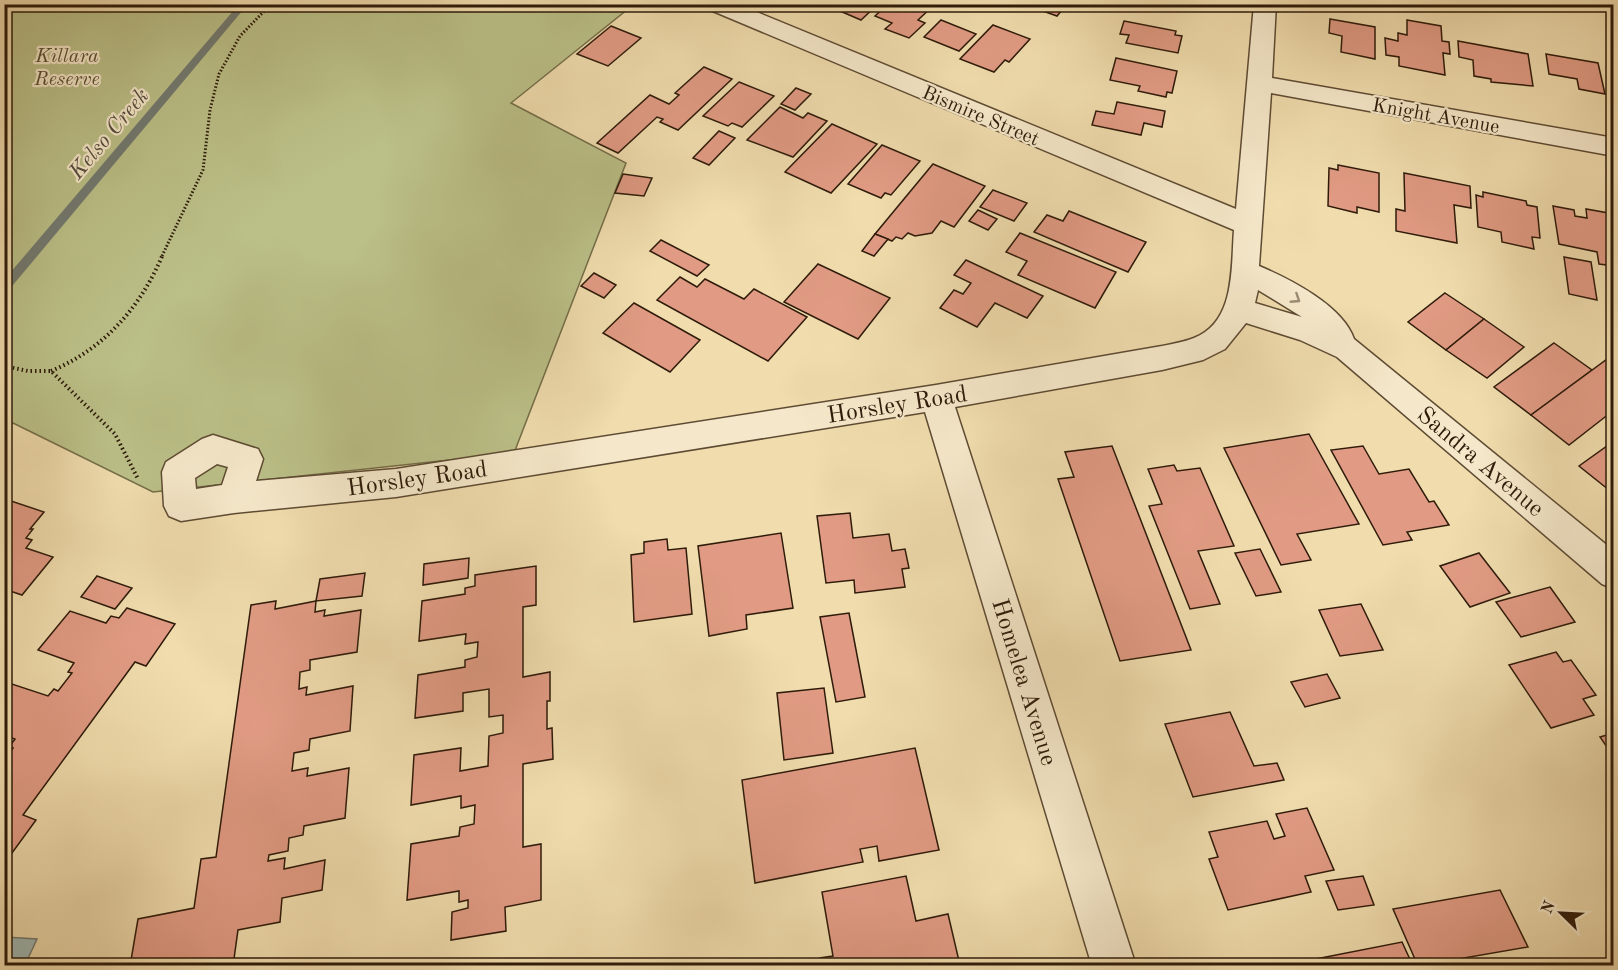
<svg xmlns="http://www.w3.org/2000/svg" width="1618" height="970" viewBox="0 0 1618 970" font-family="'Old Standard TT',serif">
  <rect width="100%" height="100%" fill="#f0dcad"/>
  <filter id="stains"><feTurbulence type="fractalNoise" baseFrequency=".00333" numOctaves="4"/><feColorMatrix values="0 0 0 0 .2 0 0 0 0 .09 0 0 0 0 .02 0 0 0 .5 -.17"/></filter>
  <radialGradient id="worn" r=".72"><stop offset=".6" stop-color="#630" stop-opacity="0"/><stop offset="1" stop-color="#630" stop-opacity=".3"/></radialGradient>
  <!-- green -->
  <polygon fill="#bbc088" stroke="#746e49" stroke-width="1.5" points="5,5 633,5 511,103 626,163 514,453 153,492 13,423 5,432"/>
  <!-- water -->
  <polygon fill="#9fb9b5" stroke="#727a71" stroke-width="1.5" points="4,937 37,939 25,965 5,965"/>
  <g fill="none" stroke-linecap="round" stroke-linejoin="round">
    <!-- stream -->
    <polygon fill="#727a71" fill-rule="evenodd" points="239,4 248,4 8,291 4,292 4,280"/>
  </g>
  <!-- building -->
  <g fill="#e19b84" stroke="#2e1b0a" stroke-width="1.5">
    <polygon points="833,4 878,4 861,20 833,8 836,6"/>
    <polygon points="888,4 935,4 918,20 925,23 909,38 885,29 892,23 875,16"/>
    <polygon points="1041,4 1067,4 1057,16 1037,9"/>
    <polygon points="1156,4 1187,4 1185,10"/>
    <polygon points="1330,19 1375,27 1375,59 1341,52 1342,36 1329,33"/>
    <polygon points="941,20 976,34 959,51 924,37"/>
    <polygon points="1407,20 1441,26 1442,41 1449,42 1450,54 1443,53 1445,75 1399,66 1399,57 1386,55 1385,38 1398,41 1398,33 1407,35"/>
    <polygon points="1124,21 1176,31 1175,35 1182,36 1178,53 1126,43 1129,35 1120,34"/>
    <polygon points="993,25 1030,39 1009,62 1005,60 994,72 960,59"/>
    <polygon points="611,26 641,38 608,66 577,54"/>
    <polygon points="1458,41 1528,54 1533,86 1491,82 1491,79 1474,76 1473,60 1459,57"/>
    <polygon points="1546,54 1598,63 1605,94 1579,89 1577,79 1549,74"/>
    <polygon points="1116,58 1177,71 1172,93 1167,92 1166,97 1138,91 1140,86 1110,80"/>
    <polygon points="704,67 732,79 678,130 660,122 663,119 657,117 618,153 597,143 650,95 669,104 679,95 675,93"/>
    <polygon points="739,82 774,96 742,127 732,123 728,126 703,116"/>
    <polygon points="796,88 811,94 795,110 781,104"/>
    <polygon points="1117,102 1165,111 1162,127 1144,123 1141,135 1092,125 1096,111 1114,114"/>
    <polygon points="780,107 803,118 808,113 827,121 793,157 747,140"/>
    <polygon points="832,124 877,144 831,193 785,172"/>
    <polygon points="719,131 735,138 709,165 693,158"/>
    <polygon points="882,145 920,161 891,195 885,193 881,198 848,184"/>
    <polygon points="933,164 985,186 954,227 941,221 932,233 915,236 908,233 902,239 896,237 892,241 875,234"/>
    <polygon points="1338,165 1379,173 1379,212 1357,207 1357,213 1328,206 1329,168 1338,170"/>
    <polygon points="1404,173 1470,186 1471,208 1454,205 1457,243 1396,231 1396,209 1405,211"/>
    <polygon points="623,174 652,178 644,196 615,193"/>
    <polygon points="993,190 1027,203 1014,221 980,207"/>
    <polygon points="1483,192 1526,201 1527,205 1537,207 1540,238 1532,237 1534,249 1502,242 1501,232 1478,227 1476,195 1483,197"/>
    <polygon points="1553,206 1574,210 1575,216 1587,218 1586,209 1614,214 1614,266 1599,264 1597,252 1559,244"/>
    <polygon points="978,210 997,219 988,230 969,221"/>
    <polygon points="1069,211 1146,242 1128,272 1034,232 1047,215 1063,221"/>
    <polygon points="1020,233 1116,272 1095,308 1018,275 1027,261 1006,252"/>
    <polygon points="875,234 888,239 874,256 862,251"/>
    <polygon points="661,240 709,265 697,276 650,251"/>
    <polygon points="1564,257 1591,262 1597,300 1569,294"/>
    <polygon points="966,260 1043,296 1027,318 995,303 977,327 940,308 954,290 963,294 971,283 954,275"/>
    <polygon points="818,264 890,298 858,339 784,302"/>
    <polygon points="594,273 616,285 604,298 581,286"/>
    <polygon points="680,277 697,287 705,279 744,299 754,289 807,317 768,361 657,300"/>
    <polygon points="1445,293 1484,319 1446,350 1408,322"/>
    <polygon points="634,303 700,340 670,372 603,333"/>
    <polygon points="1484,319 1524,347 1487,378 1446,350"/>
    <polygon points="1554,343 1592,370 1531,415 1494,387"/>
    <polygon points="1614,354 1614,410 1569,445 1531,415"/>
    <polygon points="1309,434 1359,524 1297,534 1311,560 1281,565 1224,448"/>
    <polygon points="1614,441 1614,494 1579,466"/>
    <polygon points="1112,446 1191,650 1120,661 1058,479 1074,477 1065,452"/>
    <polygon points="1363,446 1379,474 1409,469 1429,502 1434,501 1449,525 1407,532 1412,540 1383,545 1331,450"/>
    <polygon points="1174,465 1177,471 1200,468 1234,546 1198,551 1220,604 1190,609 1149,506 1162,504 1148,469"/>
    <polygon points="11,501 44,512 30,529 33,529 26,538 32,540 26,548 53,557 22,595 4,589 4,509"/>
    <polygon points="850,513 853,538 889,534 892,551 905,549 909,568 902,569 905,587 855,593 854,580 826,583 817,516"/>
    <polygon points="781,533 793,608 746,615 747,629 709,636 698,546"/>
    <polygon points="667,539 668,550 686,548 692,614 634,622 631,555 644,553 644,542"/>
    <polygon points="1260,549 1281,592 1256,596 1235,553"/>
    <polygon points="1479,553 1510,593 1470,607 1440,566"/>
    <polygon points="469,558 468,578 423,585 424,564"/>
    <polygon points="536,566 536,605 523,607 523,677 550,672 550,701 547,701 547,729 552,728 553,759 523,764 523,847 541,844 541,900 505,907 506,931 451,940 452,912 468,908 468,900 459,902 459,891 407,900 411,844 459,836 460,827 474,824 475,805 461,808 461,796 411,805 414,755 461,748 460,771 488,766 489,736 503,733 503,715 489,717 489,689 463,693 463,711 415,718 418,675 465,667 465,660 477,657 478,642 465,644 466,634 419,641 422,601 465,594 465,588 475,586 475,575"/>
    <polygon points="365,573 362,596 316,601 320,579"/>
    <polygon points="97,576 132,588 115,609 81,597"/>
    <polygon points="1550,587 1575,622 1521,637 1496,602"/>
    <polygon points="276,601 275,609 316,601 315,612 325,610 324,616 361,610 357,652 310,660 310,670 300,672 299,689 307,687 306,695 353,686 350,731 310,739 309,750 294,753 292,771 308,768 307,776 349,768 345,818 304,826 303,835 289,838 288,851 269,855 268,861 285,858 284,869 325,860 322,890 282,898 280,922 238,930 233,966 130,966 138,919 194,908 201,859 216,857 251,605"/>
    <polygon points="1361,604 1383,650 1340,656 1319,610"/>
    <polygon points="127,608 175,624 146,666 135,662 23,815 36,820 4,864 4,760 13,748 9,747 15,739 4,735 4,692 12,684 48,696 54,689 58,691 72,673 68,672 74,663 38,650 70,611 106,623 111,616 119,618"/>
    <polygon points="849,613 865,697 836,702 820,617"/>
    <polygon points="1556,652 1563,662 1571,660 1596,695 1583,699 1594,715 1551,728 1509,665"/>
    <polygon points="1327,674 1340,698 1305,707 1291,682"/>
    <polygon points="824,688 833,753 784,760 777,693"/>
    <polygon points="1230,712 1254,766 1277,763 1284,780 1193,797 1165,724"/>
    <polygon points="1614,733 1614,757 1600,737"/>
    <polygon points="915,748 939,850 879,861 877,846 860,849 863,862 755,883 742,780"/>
    <polygon points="1307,808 1334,870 1305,876 1311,892 1228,910 1209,859 1218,857 1209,832 1267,821 1274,839 1285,836 1276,814"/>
    <polygon points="906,876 916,921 948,914 959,961 936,966 821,966 820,958 833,956 822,892"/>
    <polygon points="1363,876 1374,905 1338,910 1326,881"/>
    <polygon points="1500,890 1528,947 1418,966 1393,909"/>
    <polygon points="1402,942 1413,966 1280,966"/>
  </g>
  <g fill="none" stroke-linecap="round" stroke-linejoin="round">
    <!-- minor casing -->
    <g stroke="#5e4b33" stroke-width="3">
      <path id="minor" d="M705,4H737L1236,209L1254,4H1276L1272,78L1614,138V156L1271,93L1259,266C1290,279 1343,306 1354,339L1614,551V589L1602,584L1337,357L1300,340L1246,323L1225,349L1203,360L1162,370L955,407L1136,966H1092L925,412L396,497L234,513L181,521L169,516L164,506L162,472L166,462L202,439L213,435L258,449L263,459L256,481L396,469L936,385L1162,346C1172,344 1184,342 1194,338C1236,322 1231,266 1234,230L708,9ZM1258,290L1302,317L1255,303ZM217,464L228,467L222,485L196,489L195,478Z"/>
    </g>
    <!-- path-far1 -->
    <polyline stroke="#2e1b0a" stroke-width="3" stroke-dasharray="1.5 2" stroke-linecap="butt" points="162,256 203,170 210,110 219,74 240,36 271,4"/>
    <!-- path -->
    <g stroke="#2e1b0a" stroke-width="4" stroke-dasharray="1.5 3" stroke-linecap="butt">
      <polyline points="4,366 28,371 51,371 115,434 138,479"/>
      <path d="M51,371C104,349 141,307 163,254"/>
    </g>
    <!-- minor -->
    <use href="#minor" fill="#f5e8ca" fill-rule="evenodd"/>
  </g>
  <!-- one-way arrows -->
  <defs><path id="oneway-chevron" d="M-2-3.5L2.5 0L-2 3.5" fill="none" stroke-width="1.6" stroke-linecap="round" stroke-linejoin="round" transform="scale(1.5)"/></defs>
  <use stroke="#9b8c74" href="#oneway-chevron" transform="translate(1296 299) rotate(33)"/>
  <g text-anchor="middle" stroke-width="4.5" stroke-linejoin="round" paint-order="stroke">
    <!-- far-park labels -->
    <g font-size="20" font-style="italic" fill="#584d30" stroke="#f5e8ca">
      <text x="67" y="62">Killara<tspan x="67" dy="23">Reserve</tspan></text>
    </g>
    <!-- far-street labels -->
    <g font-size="20" fill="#2e1b0a" stroke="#f5e8ca">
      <text transform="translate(981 115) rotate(23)" y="7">Bismire Street</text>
      <text transform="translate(1436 115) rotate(10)" y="7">Knight Avenue</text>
    </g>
    <!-- far-water labels -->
    <g font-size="22" font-style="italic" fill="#504a3d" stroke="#f5e8ca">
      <text transform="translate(108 133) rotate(-50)" y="8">Kelso Creek</text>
    </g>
    <!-- street labels -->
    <g font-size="24" fill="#2e1b0a" stroke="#f5e8ca">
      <text transform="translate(897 404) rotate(-9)" y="8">Horsley Road</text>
      <text transform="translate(1481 461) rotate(40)" y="8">Sandra Avenue</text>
      <text transform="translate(417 478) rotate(-8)" y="8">Horsley Road</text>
      <text transform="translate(1025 682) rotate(73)" y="8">Homelea Avenue</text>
    </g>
  </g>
  <!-- margin -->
  <rect width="1618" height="970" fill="none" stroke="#f0dcad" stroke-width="24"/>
  <rect x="6" y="6" width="1606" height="958" fill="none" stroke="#2e1b0a" stroke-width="3"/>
  <rect x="12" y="12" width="1594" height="946" fill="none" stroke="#2e1b0a" stroke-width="1.5"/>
  <!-- north arrow -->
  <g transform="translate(1561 913) rotate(294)" stroke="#f5e8ca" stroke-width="4.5" paint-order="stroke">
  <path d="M0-4.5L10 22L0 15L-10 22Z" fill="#2e1b0a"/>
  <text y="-9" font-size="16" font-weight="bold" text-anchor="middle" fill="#2e1b0a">N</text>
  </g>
  <rect width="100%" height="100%" filter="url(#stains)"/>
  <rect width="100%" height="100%" fill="url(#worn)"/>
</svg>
